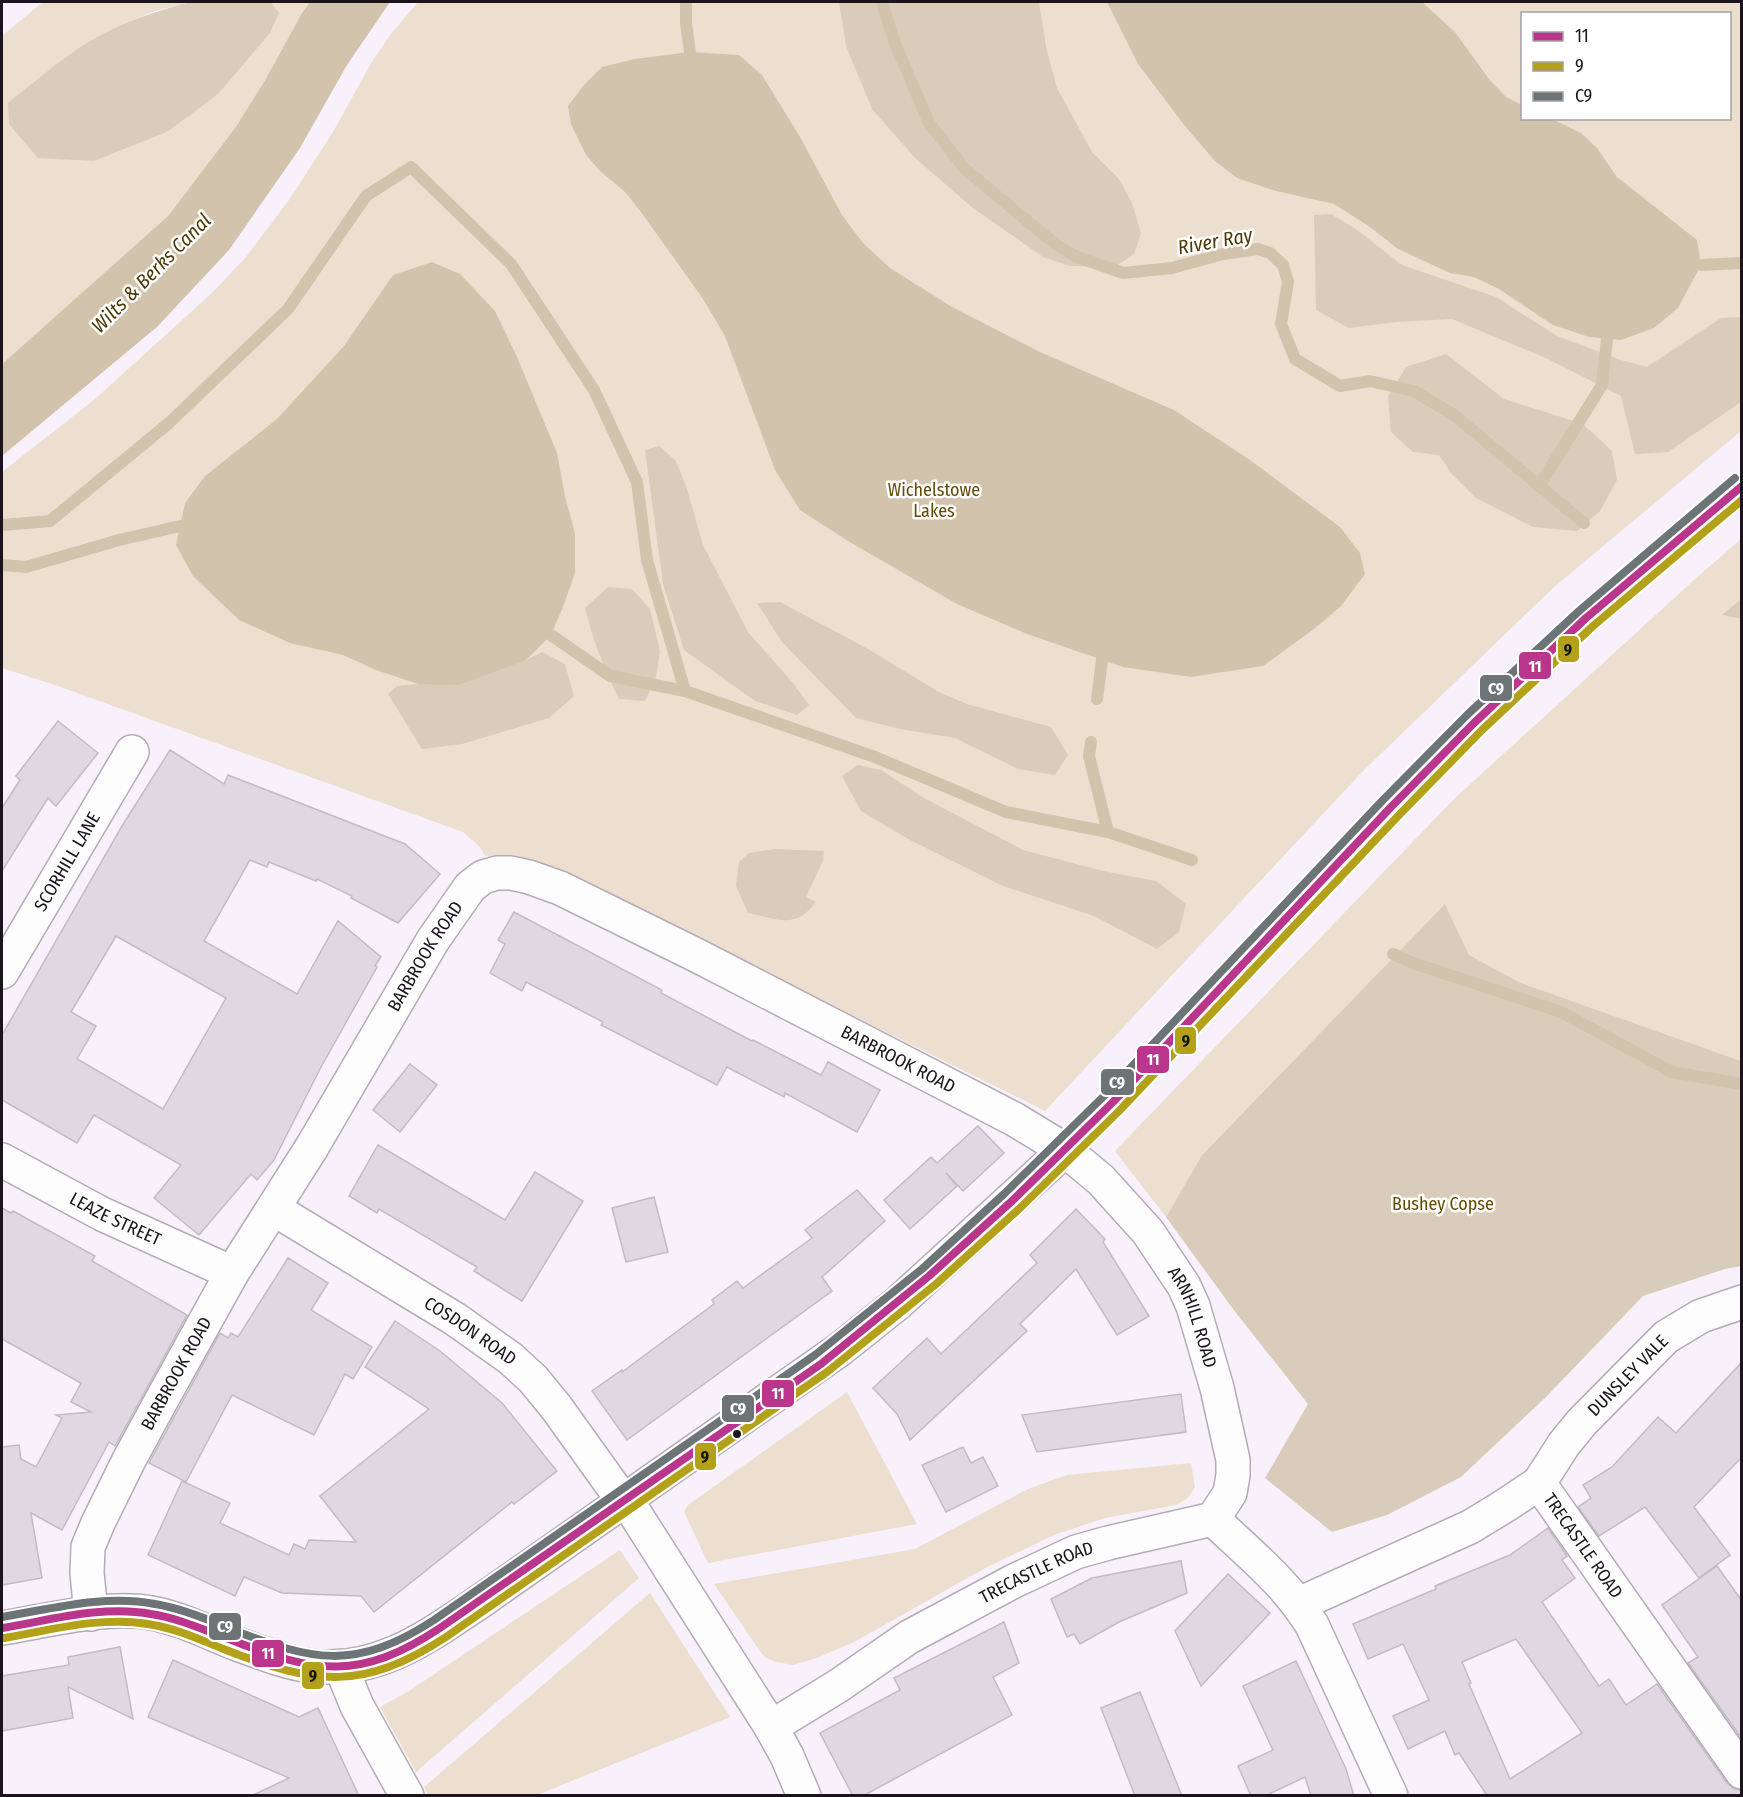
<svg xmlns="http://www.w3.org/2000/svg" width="1743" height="1797" viewBox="0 0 1743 1797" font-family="'Fira Sans Condensed',sans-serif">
  <rect width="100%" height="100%" fill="#f8f0fa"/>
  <!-- green -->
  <g fill="#ecdfcf" fill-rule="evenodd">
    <polygon points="43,2 191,2 152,12 116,28 71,53 279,13 271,2 310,2 302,13 264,82 235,128 168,216 2,364 2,36"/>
    <path d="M418,2H1738L1741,4V431L1553,588L1363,771L1045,1111L612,896L522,857L511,855L485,856L480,847L463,832L58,686L2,668V472L94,400L213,292L246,257L289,200L333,132L373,60L391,34ZM1522,14H1730V118H1522Z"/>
    <polygon points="1741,539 1741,599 1723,615 1742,619 1741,1061 1521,983 1469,955 1445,904 1202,1155 1166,1217 1115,1151 1454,799 1694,580"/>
    <polygon points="847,1392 917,1524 708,1563 684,1512 688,1505"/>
    <polygon points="1191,1463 1195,1487 1188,1498 1176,1505 1105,1518 1054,1535 987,1567 856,1641 817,1658 793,1665 776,1662 764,1657 714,1584 915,1549 1028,1489 1067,1475"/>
    <polygon points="620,1550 639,1578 416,1772 380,1707 409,1691"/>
    <polygon points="650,1593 730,1717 537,1795 428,1795 424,1787"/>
  </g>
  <!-- forest -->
  <g fill="#d9ccbb">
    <path d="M191,2H271L279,13L270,33L218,94L167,132L94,161L38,158L9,124L8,103C28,87 48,70 69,55C106,28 148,13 191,2Z"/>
    <polygon points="839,2 1039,2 1046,47 1057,88 1092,152 1119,179 1132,203 1141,233 1134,254 1115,267 1070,266 1043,257 973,208 915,158 872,109 846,46"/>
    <polygon points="1331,214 1357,230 1402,265 1496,297 1557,336 1621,360 1647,367 1721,318 1741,317 1741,402 1668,452 1635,454 1621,396 1548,359 1452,319 1396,322 1349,328 1316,310 1314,215"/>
    <polygon points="1446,354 1504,399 1583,424 1612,451 1617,480 1600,511 1577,531 1533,527 1476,498 1451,473 1439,455 1413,452 1391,432 1388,397 1406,367"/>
    <polygon points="659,446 676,461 687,489 703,545 748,632 793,683 809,705 797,715 755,701 684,650 663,584 645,450"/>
    <path d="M608,587L632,589L650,609L660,651L656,677L645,701L619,699C604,669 593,640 585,608Z"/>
    <polygon points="1741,599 1741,619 1722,615"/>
    <polygon points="780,602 870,650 939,692 967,704 1051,727 1068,755 1055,775 1018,769 955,738 900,729 856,718 782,642 757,603"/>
    <polygon points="542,652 565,664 574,696 549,718 462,744 422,749 388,694 397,686 418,684 526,660"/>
    <polygon points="858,765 881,770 924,798 1023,850 1103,871 1156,881 1186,904 1179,932 1157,949 1094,916 1003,886 908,839 861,811 842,776"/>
    <path d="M774,849L824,851L823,861L806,897L816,902C795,930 778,919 748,913L736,886L739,862L749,853Z"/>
    <polygon points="1445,904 1469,955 1521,983 1741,1061 1741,1266 1725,1269 1643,1296 1546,1397 1461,1477 1387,1515 1332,1532 1265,1478 1308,1404 1233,1309 1166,1217 1202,1155"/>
  </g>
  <!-- water -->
  <g fill="#d2c4ac">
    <polygon points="310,2 390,2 347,65 300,148 229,250 157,327 2,456 2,364 168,216 235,128 264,82 302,13"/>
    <polygon points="1107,2 1422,2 1455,32 1489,79 1506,97 1522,105 1522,118 1552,119 1581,133 1597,148 1617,177 1697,240 1701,265 1678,308 1654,328 1621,340 1589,337 1553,325 1499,289 1474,277 1450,273 1398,249 1370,227 1334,204 1276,191 1237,178 1215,161 1185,126 1138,64"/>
    <polygon points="690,52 739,55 762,75 800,137 842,215 863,243 890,268 952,307 1040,352 1174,410 1250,460 1340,527 1360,553 1365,574 1341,606 1314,629 1263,666 1191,677 1123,667 1027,634 957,604 848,541 800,510 775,470 725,336 703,299 641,212 625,192 600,171 586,155 571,124 568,106 583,86 602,67 635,59"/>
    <polygon points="432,262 460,274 495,311 517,357 557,453 565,496 575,534 575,573 563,607 551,635 526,660 459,685 418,684 376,670 343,655 290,643 239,620 193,576 176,545 185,503 205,476 277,419 344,346 393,275"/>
  </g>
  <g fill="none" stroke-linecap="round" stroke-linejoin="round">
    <!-- stream -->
    <g stroke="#d2c4ac" stroke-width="12">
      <polyline points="686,2 686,23 690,52"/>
      <polyline points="882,2 894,41 929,123 964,168 1014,210 1054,243 1075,256 1123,273 1172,268 1223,254 1258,249 1270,253 1283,265 1288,282 1281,324 1295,359 1340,386 1370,381 1414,391 1454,415 1584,523"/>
      <polyline points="1701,265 1741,263"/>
      <polyline points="1539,486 1602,385 1607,339"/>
      <polyline points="2,525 50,521 169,423 288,309 366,196 411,167 511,264 594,390 637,482 647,560 685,691"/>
      <polyline points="2,565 26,567 119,540 180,526"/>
      <polyline points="551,635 610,676 685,691 875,757 1006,812 1108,832 1192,860"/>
      <polyline points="1097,699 1102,660"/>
      <polyline points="1091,742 1089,756 1108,832"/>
      <polyline points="1393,954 1413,963 1561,1012 1672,1072 1742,1084"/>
    </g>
  </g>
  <!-- building -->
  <g fill="#e0d7e2" stroke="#c2bbc4" stroke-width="1.5" fill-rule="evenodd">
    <polygon points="58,721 98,753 56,806 48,798 2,871 2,808 20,780 16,776"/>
    <path d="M170,750L224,784L228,775L405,844L440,874L398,923L351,898L352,896L317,879L316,881L269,862L267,867L250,860L204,941L297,994L338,921L381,957L375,966L377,967L320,1069L274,1160L257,1180L251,1174L199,1235L154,1198L181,1165L94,1115L77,1143L2,1100V1035L122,826ZM116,936L226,998L163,1109L77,1059L96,1026L71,1012Z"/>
    <polygon points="514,912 662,990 661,993 752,1041 753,1040 821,1075 828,1062 880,1090 857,1132 785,1093 784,1097 727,1067 717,1085 601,1025 603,1022 526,982 522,991 490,973 505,944 498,940"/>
    <polygon points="410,1064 437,1085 400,1132 373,1110"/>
    <polygon points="978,1126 1004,1153 963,1191 946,1173 957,1186 910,1229 884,1200 931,1157 937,1163"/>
    <polygon points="378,1145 505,1220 535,1172 583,1201 522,1301 474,1271 477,1267 379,1209 377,1213 349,1196"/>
    <polygon points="857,1190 885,1221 822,1277 832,1291 627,1440 592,1391 622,1370 622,1372 714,1304 712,1300 737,1281 743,1288 812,1238 805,1230"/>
    <polygon points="654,1197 668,1252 626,1262 612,1208"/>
    <polygon points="2,1208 11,1213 13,1211 95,1256 92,1261 187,1315 115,1446 109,1442 62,1530 31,1513 42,1578 2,1585 2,1447 19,1445 21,1459 36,1467 62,1418 56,1415 91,1412 71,1402 81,1383 2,1339"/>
    <polygon points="1076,1209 1105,1239 1103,1242 1149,1316 1117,1335 1076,1269 1020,1324 1027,1331 910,1440 897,1414 873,1388 927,1338 941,1354 1037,1263 1030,1255"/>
    <polygon points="288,1258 328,1283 311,1310 372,1347 353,1379 345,1374 314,1435 232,1395 186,1482 149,1463 220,1333 228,1338 231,1333 238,1337"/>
    <polygon points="395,1321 440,1351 502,1403 557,1471 514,1504 512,1502 374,1612 361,1596 282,1593 244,1577 235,1596 148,1555 182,1481 230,1503 220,1523 289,1555 294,1544 305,1549 309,1540 356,1542 320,1496 429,1409 365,1367"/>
    <polygon points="1742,1362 1742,1457 1694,1507 1730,1555 1699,1578 1645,1507 1599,1536 1578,1507 1591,1498 1583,1485 1612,1467 1658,1417 1676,1433"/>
    <polygon points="1181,1394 1186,1432 1037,1452 1022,1415"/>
    <polygon points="963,1447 971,1463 983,1457 998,1486 946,1512 922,1465"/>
    <path d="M1548,1528L1567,1556L1562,1560L1575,1578L1542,1602L1599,1686L1609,1679L1626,1705L1657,1684L1727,1783L1734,1789L1742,1790V1796H1484L1486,1794L1459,1753L1455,1755L1445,1731L1408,1749L1393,1716L1429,1700L1403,1644L1368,1659L1353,1624L1436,1589L1435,1586L1510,1555ZM1516,1639L1582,1733L1510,1779L1469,1684L1471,1683L1462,1662Z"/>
    <polygon points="1181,1561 1187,1593 1119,1622 1080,1644 1074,1634 1067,1637 1051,1599 1092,1578"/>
    <polygon points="1717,1566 1742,1601 1742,1739 1688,1663 1698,1657 1662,1605"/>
    <polygon points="1228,1574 1270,1613 1201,1686 1175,1631"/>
    <polygon points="1004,1622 1019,1663 993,1677 1012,1715 863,1796 853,1796 820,1733 900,1690 894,1678"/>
    <polygon points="120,1647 133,1719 68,1687 73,1718 2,1731 2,1676 69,1665 68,1657"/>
    <polygon points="173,1660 299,1717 318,1708 359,1796 251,1796 289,1778 148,1717"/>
    <polygon points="1296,1661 1346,1769 1354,1796 1311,1796 1305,1777 1265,1796 1251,1796 1238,1766 1273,1750 1243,1686"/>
    <polygon points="1140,1692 1157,1734 1182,1796 1135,1796 1101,1708"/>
  </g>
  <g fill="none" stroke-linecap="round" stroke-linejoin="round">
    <!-- minor casing -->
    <g stroke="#b4acb5" stroke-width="36">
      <g id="minor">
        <path id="s1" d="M2,972L132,752"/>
        <path id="s2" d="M2,1160L102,1214L232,1273"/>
        <path id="s3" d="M274,1209L455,1319L510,1358L533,1379L556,1407L624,1502"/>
        <path id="s4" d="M1539,1483L1564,1444L1582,1422L1666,1337L1701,1316L1742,1302"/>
        <polyline points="627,1501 771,1727 787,1756 804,1796"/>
        <path id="s5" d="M1299,1604L1470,1527L1506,1505L1539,1483L1742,1772"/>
        <path id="s6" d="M91,1614L87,1573L88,1547L98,1523L129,1460L161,1401L232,1273L312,1147L433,940L470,887L483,877L497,873H511L529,877L560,888L696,955L1014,1119L1065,1150L1101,1180L1148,1232L1184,1286L1193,1306L1217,1388L1233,1460V1475L1230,1493L1213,1519"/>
        <path d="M2,1628C46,1621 107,1605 151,1613C180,1618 209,1633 237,1644C260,1652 286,1663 311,1666C377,1674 426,1638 478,1603L839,1350L898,1303L1065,1150"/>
        <polyline points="341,1667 357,1706 407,1796"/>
        <path id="s7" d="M771,1727L838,1686L909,1637L1014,1581L1076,1552L1108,1543L1213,1519C1248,1553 1287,1583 1312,1625L1391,1796"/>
      </g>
    </g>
    <!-- minor -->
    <use href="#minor" stroke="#fefdfe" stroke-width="33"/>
    <!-- bus-1 casing -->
    <g stroke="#fff" stroke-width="12">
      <path id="bus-1" d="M2,1628C51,1620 102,1605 151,1614C178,1618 204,1630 229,1639C316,1674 360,1681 440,1628L821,1364L929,1276L1012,1201L1113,1102L1391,807L1474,723L1586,618L1742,486"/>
    </g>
    <!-- bus-2 casing -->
    <g stroke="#fff" stroke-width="12">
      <path id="bus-2" d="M4,1638C51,1630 100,1616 148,1624C175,1628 201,1640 226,1650C316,1685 363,1691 446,1637L827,1372L936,1284L1019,1209L1120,1110L1399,815L1482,730L1593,626L1742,500"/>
    </g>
    <!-- bus-3 casing -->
    <g stroke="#fff" stroke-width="12">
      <path id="bus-3" d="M2,1617C51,1609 104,1594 155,1604C180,1608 205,1618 228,1628C313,1661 354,1672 434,1620L815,1355L922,1269L1004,1194L1105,1095L1383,800L1467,715L1579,611L1735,478"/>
    </g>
    <!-- bus-1 -->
    <use href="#bus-1" stroke="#b9368c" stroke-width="8"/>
    <!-- bus-2 -->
    <use href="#bus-2" stroke="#b3a219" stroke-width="8"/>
    <!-- bus-3 -->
    <use href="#bus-3" stroke="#6c7476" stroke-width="8"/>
  </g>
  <!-- markers -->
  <circle fill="#1b141d" stroke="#fff" stroke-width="2" cx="737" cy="1434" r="5"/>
  <g text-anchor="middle" stroke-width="5" stroke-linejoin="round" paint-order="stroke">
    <!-- park labels -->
    <g font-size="18" fill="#634c04" stroke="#fff">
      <text x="934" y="496">Wichelstowe<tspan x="934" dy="21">Lakes</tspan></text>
      <text x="1443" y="1210">Bushey Copse</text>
    </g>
    <!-- street labels -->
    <g font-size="18" fill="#1b141d" stroke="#fff">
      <text dy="6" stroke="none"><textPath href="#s1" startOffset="128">SCORHILL LANE</textPath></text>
      <text dy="6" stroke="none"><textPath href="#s6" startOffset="748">BARBROOK ROAD</textPath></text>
      <text dy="6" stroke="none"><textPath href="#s6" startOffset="1306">BARBROOK ROAD</textPath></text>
      <text dy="6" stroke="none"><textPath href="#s2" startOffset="128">LEAZE STREET</textPath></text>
      <text dy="6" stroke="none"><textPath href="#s6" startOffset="1710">ARNHILL ROAD</textPath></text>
      <text dy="6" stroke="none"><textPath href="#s3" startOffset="231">COSDON ROAD</textPath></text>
      <text dy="6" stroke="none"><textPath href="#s6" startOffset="262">BARBROOK ROAD</textPath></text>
      <text dy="6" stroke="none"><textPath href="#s4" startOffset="140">DUNSLEY VALE</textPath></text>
      <text dy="6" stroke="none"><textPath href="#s5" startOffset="346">TRECASTLE ROAD</textPath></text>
      <text dy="6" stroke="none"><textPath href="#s7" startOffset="308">TRECASTLE ROAD</textPath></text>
    </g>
    <!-- water labels -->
    <g font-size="20" font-style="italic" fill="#4b3906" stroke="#fff">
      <text transform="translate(1215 241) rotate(-10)" y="7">River Ray</text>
      <text transform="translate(151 273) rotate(-45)" y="7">Wilts &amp; Berks Canal</text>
    </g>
  </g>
  <g stroke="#fff" stroke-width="2">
    <rect x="1557" y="635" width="23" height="28" rx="6" fill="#b3a219"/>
    <rect x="1518" y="651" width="34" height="29" rx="6" fill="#b9368c"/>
    <rect x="1479" y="674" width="34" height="28" rx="6" fill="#6c7476"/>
    <rect x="1174" y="1026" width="23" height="29" rx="6" fill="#b3a219"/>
    <rect x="1136" y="1045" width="34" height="29" rx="6" fill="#b9368c"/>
    <rect x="1100" y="1068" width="35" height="28" rx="6" fill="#6c7476"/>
    <rect x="761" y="1379" width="34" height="29" rx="6" fill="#b9368c"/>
    <rect x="721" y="1394" width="34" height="29" rx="6" fill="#6c7476"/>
    <rect x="694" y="1442" width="23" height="29" rx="6" fill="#b3a219"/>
    <rect x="208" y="1612" width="34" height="29" rx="6" fill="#6c7476"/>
    <rect x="251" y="1639" width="34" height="29" rx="6" fill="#b9368c"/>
    <rect x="301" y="1661" width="24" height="29" rx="6" fill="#b3a219"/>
  </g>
  <g font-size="16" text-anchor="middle" font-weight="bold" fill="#fff">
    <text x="1535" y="672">11</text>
    <text x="1496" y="694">C9</text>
    <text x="1153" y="1065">11</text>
    <text x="1117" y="1088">C9</text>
    <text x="778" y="1399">11</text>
    <text x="738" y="1414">C9</text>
    <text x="225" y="1632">C9</text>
    <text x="268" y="1659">11</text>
  </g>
  <g font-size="16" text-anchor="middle" font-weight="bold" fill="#111">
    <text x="1568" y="655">9</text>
    <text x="1186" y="1046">9</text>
    <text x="705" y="1462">9</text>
    <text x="313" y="1681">9</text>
  </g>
  <!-- border -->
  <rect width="1743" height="1797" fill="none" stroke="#1b141d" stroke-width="6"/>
  <!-- legend -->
  <rect x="1521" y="12" width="210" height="108" fill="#ffffff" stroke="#a4a1a5" stroke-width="1.5"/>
  <rect x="1533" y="32" width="30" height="9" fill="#b9368c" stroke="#a4a1a5" stroke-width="1.5"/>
  <text x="1575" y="42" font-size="18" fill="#1b141d">11</text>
  <rect x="1533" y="62" width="30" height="9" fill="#b3a219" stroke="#a4a1a5" stroke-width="1.5"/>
  <text x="1575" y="72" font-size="18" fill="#1b141d">9</text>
  <rect x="1533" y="92" width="30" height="9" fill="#6c7476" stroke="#a4a1a5" stroke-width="1.5"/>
  <text x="1575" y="102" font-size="18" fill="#1b141d">C9</text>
</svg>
